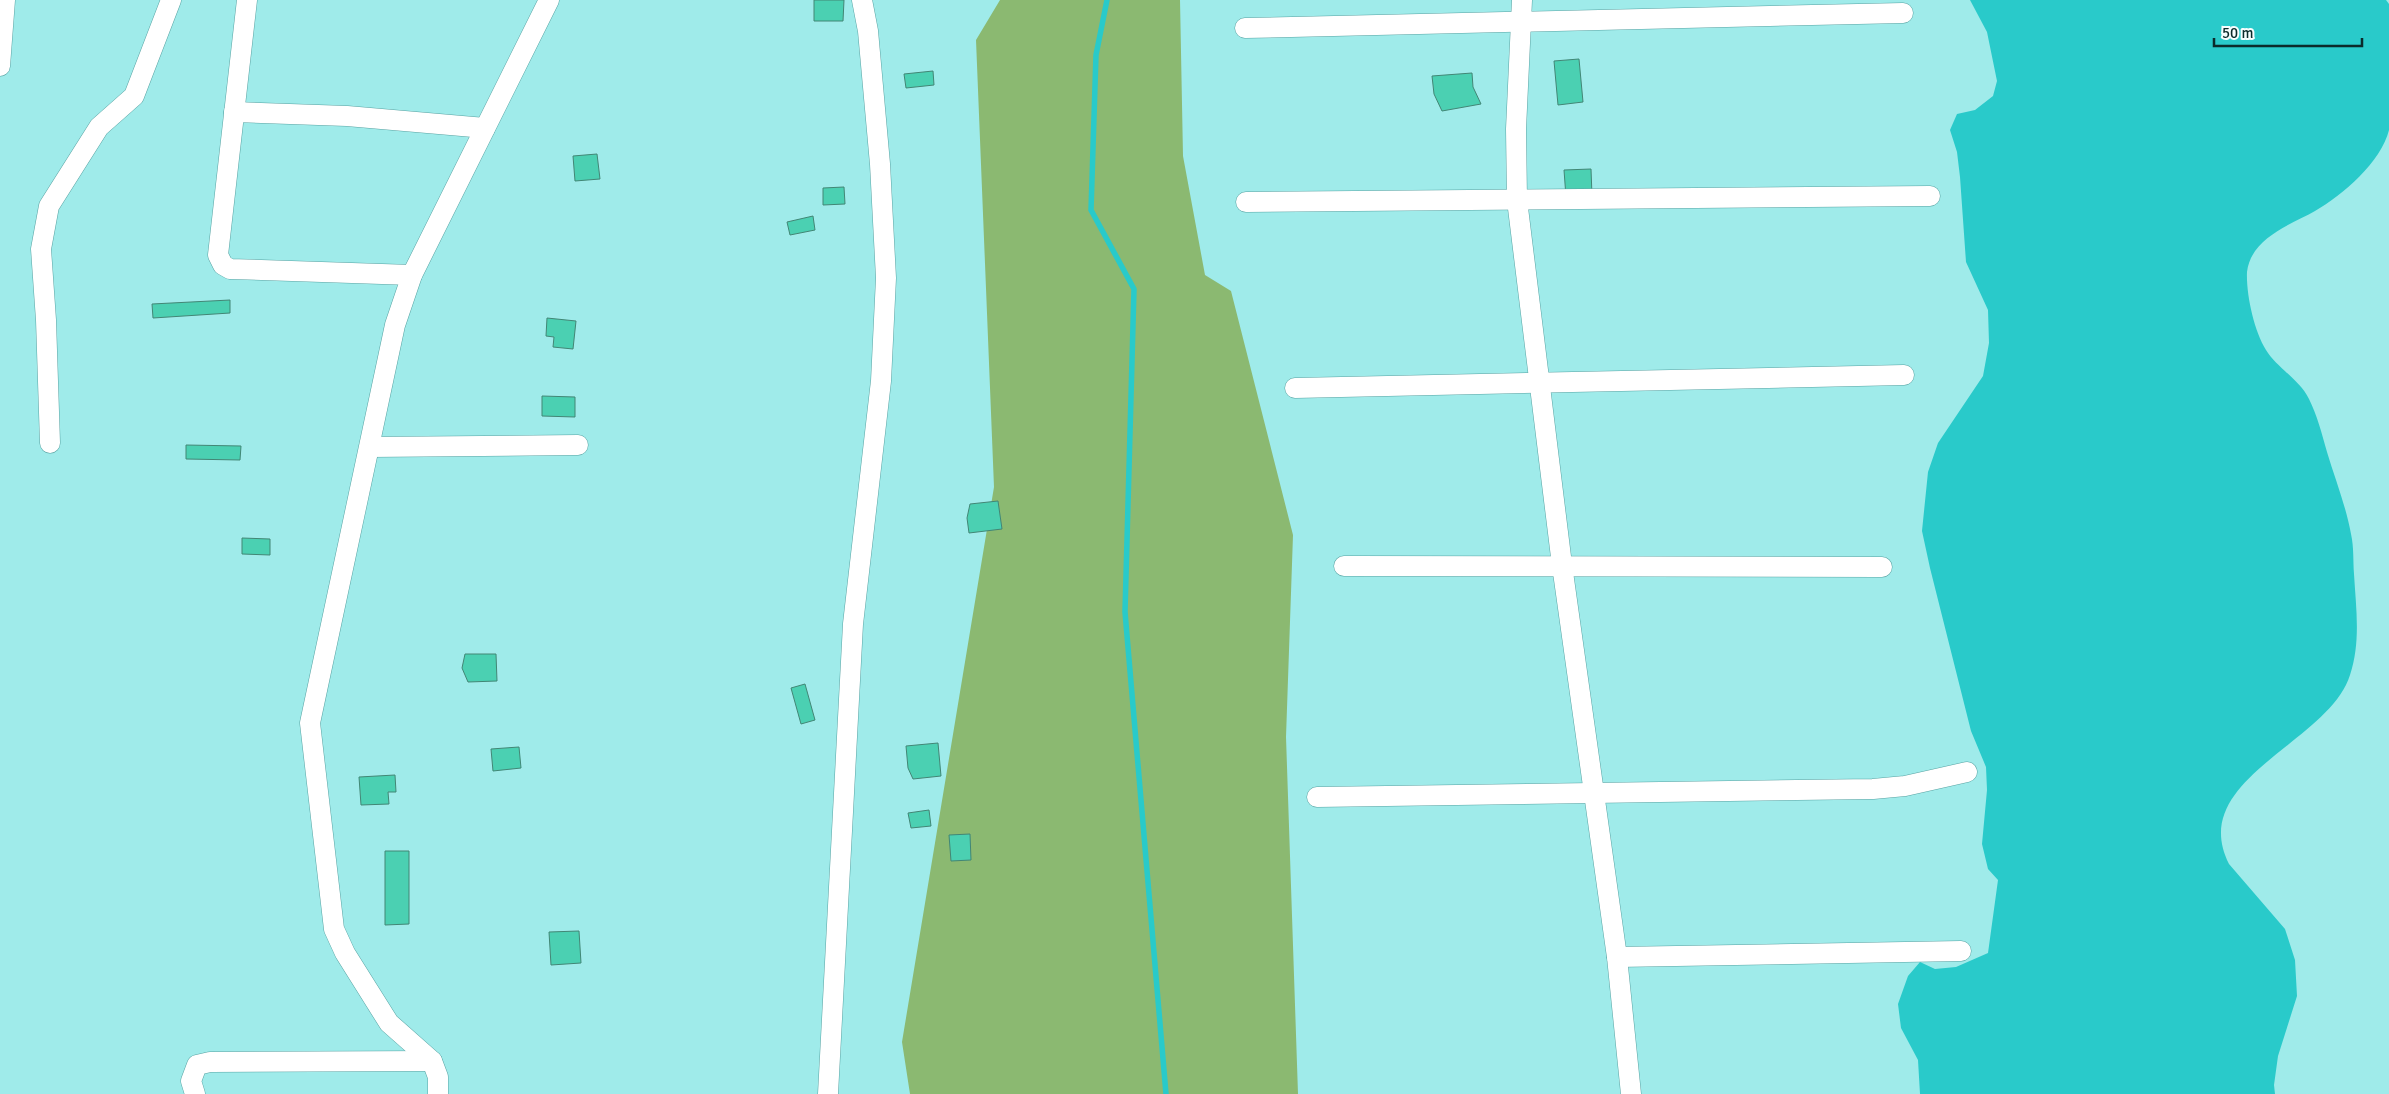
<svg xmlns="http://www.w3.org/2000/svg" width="2389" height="1094" viewBox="0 0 2389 1094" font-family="Signika,sans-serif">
  <rect width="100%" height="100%" fill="#9febea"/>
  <!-- green -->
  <polygon fill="#8bb971" points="1000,0 1180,0 1183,156 1205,275 1231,291 1293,535 1286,737 1298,1094 910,1094 902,1042 994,487 976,40"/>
  <!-- water -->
  <path fill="#29caca" d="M1970,0H2386L2389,4C2389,34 2389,65 2389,95C2389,106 2389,120 2389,130C2381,162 2343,195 2315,211C2290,225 2251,238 2247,272C2246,294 2254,331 2266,350C2277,368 2300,380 2309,399C2317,415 2322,434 2327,452C2335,479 2346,506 2351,534C2354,547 2353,561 2354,574C2356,608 2361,642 2350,675C2329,743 2186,779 2229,864L2285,929L2295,960L2297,996L2278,1056L2274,1085L2275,1094H1920L1918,1060L1901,1028L1898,1004L1908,976L1920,962L1935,969L1956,967L1988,953L1998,880L1988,869L1982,844L1987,790L1986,767L1971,731L1930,568L1922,531L1928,472L1938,443L1983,376L1989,343L1988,310L1966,262L1960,177L1957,152L1950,130L1957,114L1975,110L1993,96L1997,81L1987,32Z"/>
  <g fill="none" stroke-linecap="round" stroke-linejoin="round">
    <!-- stream -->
    <polyline stroke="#29caca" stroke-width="5.5" points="1107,0 1096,55 1091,210 1134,289 1125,612 1166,1094"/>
  </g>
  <!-- building -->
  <g fill="#4bd0b2" stroke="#428675">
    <polygon points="814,0 844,0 843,21 814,21"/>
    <polygon points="1579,59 1583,102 1558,105 1554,61"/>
    <polygon points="933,71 934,85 906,88 904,74"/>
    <polygon points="1472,73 1473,87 1481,104 1442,111 1434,94 1432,76"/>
    <polygon points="597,154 600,179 575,181 573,156"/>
    <polygon points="1591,169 1592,196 1566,197 1564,170"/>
    <polygon points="844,187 845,204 823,205 823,188"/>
    <polygon points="813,216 815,230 790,235 787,222"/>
    <polygon points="230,300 230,313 153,318 152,304"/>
    <polygon points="547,318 576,321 573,349 553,347 554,337 546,336"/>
    <polygon points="542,396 575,397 575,417 542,416"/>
    <polygon points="186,445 241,446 240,460 186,459"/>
    <polygon points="998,501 1002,529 969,533 967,518 970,504"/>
    <polygon points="242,538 270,539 270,555 242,554"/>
    <polygon points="465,654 496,654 497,681 468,682 462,668"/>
    <polygon points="805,684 815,720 801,724 791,688"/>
    <polygon points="938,743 941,776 913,779 908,768 906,746"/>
    <polygon points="519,747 521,768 493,771 491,749"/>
    <polygon points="395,775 396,792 388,792 389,804 361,805 359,777"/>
    <polygon points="929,810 931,826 911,828 908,813"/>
    <polygon points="970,834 971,860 951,861 949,835"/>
    <polygon points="385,851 409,851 409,924 385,925"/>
    <polygon points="579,931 581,963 551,965 549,932"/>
  </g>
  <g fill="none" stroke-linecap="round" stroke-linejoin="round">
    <!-- street casing -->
    <g stroke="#58a3a3" stroke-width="21">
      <g id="street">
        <polyline points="247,0 218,255 223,265 230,269 412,275"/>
        <polyline points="1522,0 1516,129 1517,200 1562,565 1617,957 1631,1094"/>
        <polyline points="1245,28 1903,13"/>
        <polyline points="0,66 5,0"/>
        <polyline points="234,112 347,116 485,128"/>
        <polyline points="1246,202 1930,196"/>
        <polyline points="1295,388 1904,375"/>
        <polyline points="50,443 46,320 41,249 49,206 99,127 134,96 171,0"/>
        <polyline points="370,447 578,445"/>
        <polyline points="1344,566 1882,567"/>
        <polyline points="1317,797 1873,789 1905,786 1967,772"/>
        <polyline points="1617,957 1961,951"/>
        <polyline points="195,1094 191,1081 197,1065 210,1062 432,1061"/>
        <polyline points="438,1094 438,1077 432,1061 389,1023 345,953 334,929 310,723 395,325 412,275 549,0"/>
        <polyline points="828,1094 853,624 881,381 886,278 880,164 868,31 862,0"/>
      </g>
    </g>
    <!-- street -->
    <use href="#street" stroke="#fff" stroke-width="20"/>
  </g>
  <!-- scale -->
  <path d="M2214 38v8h148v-8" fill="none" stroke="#0b2b2b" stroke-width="2.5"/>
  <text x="2222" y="38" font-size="15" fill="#0b2b2b" stroke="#f7fefe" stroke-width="4" paint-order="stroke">50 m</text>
</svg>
